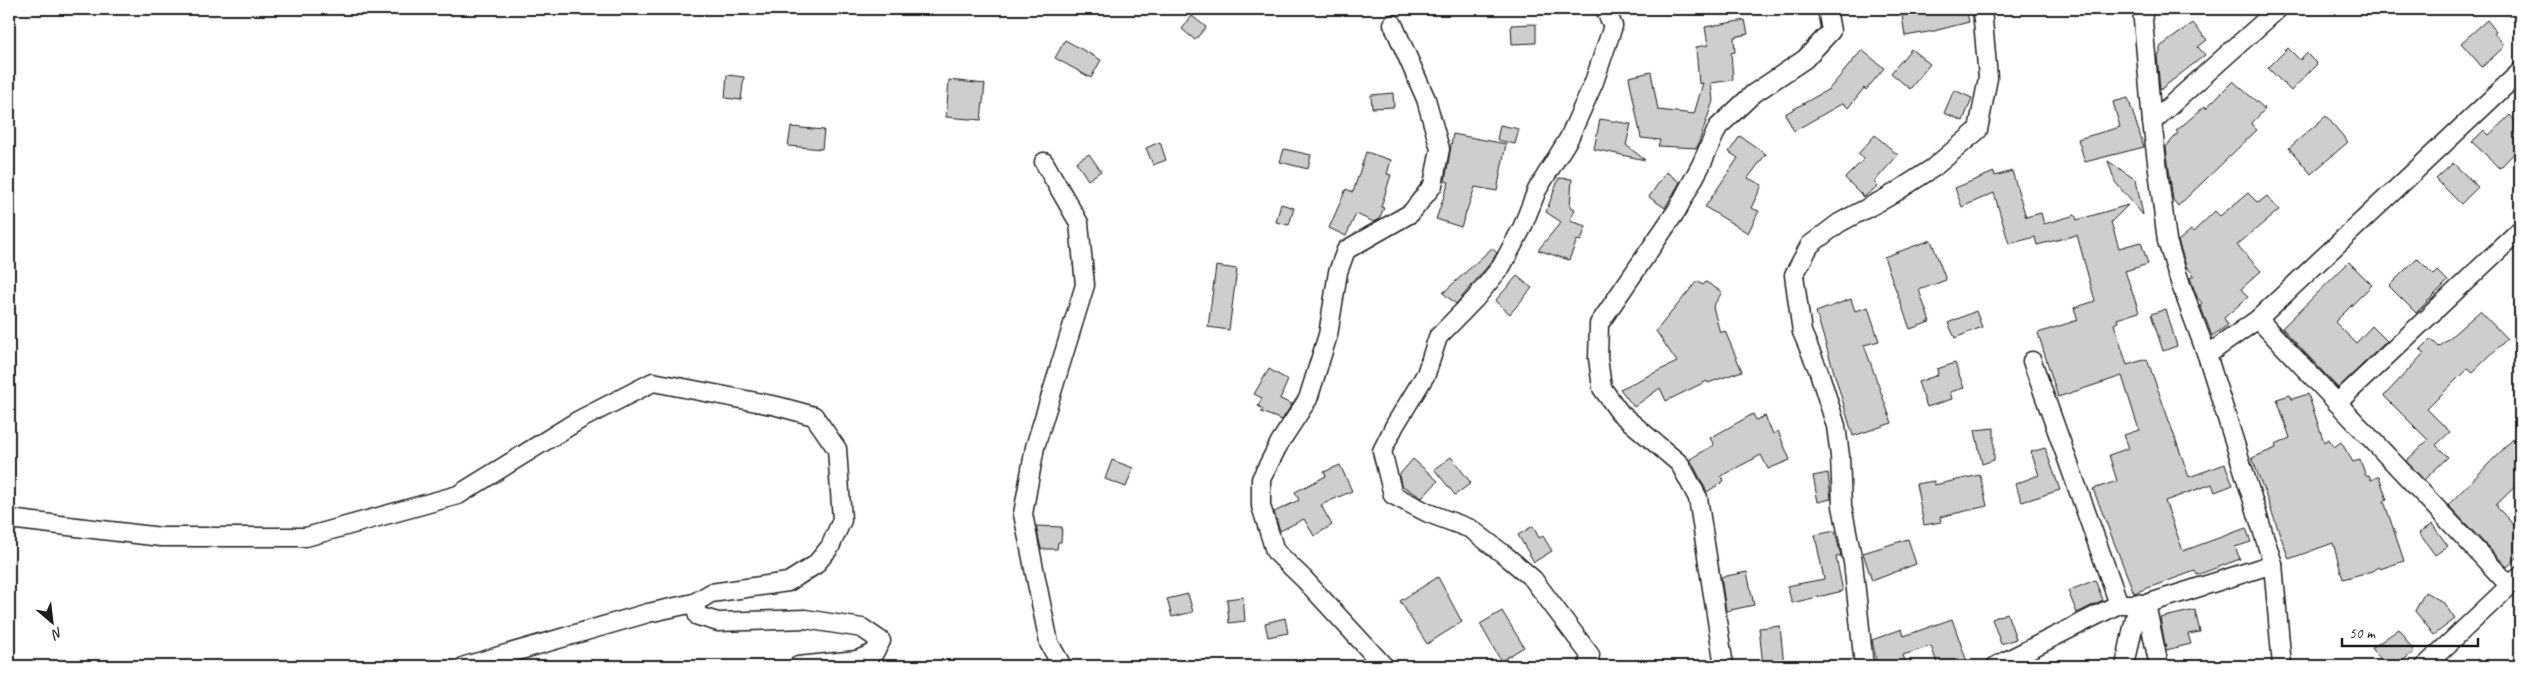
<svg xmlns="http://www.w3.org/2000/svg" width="2529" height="675" viewBox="0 0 2529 675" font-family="Caveat,sans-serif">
  <rect width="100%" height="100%" fill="#fff"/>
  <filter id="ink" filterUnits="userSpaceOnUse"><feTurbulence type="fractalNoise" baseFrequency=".02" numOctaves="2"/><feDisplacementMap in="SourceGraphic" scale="10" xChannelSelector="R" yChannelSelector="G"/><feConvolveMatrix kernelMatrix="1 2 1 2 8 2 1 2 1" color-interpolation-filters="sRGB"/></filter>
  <g filter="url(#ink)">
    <!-- building -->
    <g fill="#cecece" stroke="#1c1c1c">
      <polygon points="1901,9 1966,9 1969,22 1934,31 1905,36"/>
      <polygon points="1192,16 1206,27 1195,40 1182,29"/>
      <polygon points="1745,20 1748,34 1734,37 1735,52 1731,53 1733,80 1711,83 1713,101 1697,148 1658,146 1660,140 1641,138 1629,77 1651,72 1658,110 1694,114 1703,83 1699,84 1696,47 1708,45 1705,27"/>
      <polygon points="2487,20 2496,31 2494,33 2505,46 2482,67 2461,43"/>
      <polygon points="2193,23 2207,40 2198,47 2205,55 2160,90 2157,55 2160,53 2160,47"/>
      <polygon points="1536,24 1536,43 1512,44 1511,25"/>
      <polygon points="1065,40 1101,60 1091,78 1055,58"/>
      <polygon points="2288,48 2300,60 2306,53 2317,64 2291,91 2268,68"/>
      <polygon points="1911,49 1930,64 1910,89 1891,73"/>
      <polygon points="1862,50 1884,68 1866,90 1864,88 1848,108 1843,103 1794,131 1785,114 1829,89"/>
      <polygon points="727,75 744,77 741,100 725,98"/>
      <polygon points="949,80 985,84 981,120 946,117"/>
      <polygon points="2233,81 2265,109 2251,124 2257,130 2178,206 2173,200 2166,147 2178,133 2176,131 2205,106 2206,108"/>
      <polygon points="1954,90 1972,98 1963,121 1944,113"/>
      <polygon points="1393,93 1394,107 1372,108 1371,95"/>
      <polygon points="2128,98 2144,147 2085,162 2078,139 2120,127 2113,102"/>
      <polygon points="2510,115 2520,127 2520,147 2500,168 2472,142 2484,130 2489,135"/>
      <polygon points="2326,116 2348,142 2311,174 2289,148"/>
      <polygon points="1600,119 1631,124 1626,145 1645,160 1594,149"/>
      <polygon points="1500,125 1519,129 1515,144 1497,140"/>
      <polygon points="791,127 824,130 822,149 788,146"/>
      <polygon points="1453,134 1506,144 1497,191 1475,187 1461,227 1436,219 1449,182 1445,181"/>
      <polygon points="1875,135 1898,155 1874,182 1878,186 1864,197 1845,178 1864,159 1858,154"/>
      <polygon points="1740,136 1766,154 1748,178 1762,185 1751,208 1759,211 1748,233 1705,207 1738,158 1729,152"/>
      <polygon points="1160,142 1166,160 1153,165 1146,148"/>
      <polygon points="1284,149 1311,155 1308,169 1280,162"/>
      <polygon points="1366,152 1391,160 1387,174 1391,175 1381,207 1384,208 1379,219 1374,222 1356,214 1346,236 1329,228 1346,189 1353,192"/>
      <polygon points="1089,154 1101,171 1088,180 1076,162"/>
      <polygon points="2108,161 2136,180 2143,215 2115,182"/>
      <polygon points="2453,163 2478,187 2461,204 2436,179"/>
      <polygon points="2012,171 2026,217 2041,213 2044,224 2075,215 2077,220 2128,205 2111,222 2119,248 2141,242 2148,264 2125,271 2139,312 2117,319 2118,322 2114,324 2127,365 2147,359 2189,477 2225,464 2233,485 2215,492 2212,484 2165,501 2183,551 2246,528 2251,542 2235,547 2240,559 2197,575 2195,571 2134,593 2093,489 2117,481 2109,455 2129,448 2124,435 2139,430 2122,376 2058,397 2038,333 2078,320 2074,308 2095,301 2077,235 2037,245 2035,237 2009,244 1994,193 1962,207 1955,188 1994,172 1995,176"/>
      <polygon points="1666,172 1680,182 1665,208 1649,197"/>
      <polygon points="1559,178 1572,179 1570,207 1575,209 1570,221 1586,226 1581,241 1577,240 1569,260 1538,250 1561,222 1546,212"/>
      <polygon points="2248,193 2258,203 2267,196 2279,210 2237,245 2261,271 2241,289 2248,297 2224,318 2228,325 2212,336 2200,305 2202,303 2197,297 2190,278 2194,275 2186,266 2178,241 2191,230 2193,232 2215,211 2220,216"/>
      <polygon points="1281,204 1294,208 1289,225 1276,222"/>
      <polygon points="1931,240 1946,280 1919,290 1930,322 1910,329 1884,257"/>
      <polygon points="1492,248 1497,253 1492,261 1456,304 1443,293"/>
      <polygon points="2417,258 2434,275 2438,271 2448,281 2416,313 2389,286"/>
      <polygon points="2349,262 2372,285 2335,322 2356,343 2372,326 2387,341 2338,388 2282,328"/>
      <polygon points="1216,266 1237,269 1229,330 1208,327"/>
      <polygon points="1517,276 1532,288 1510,314 1495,301"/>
      <polygon points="1697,281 1703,285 1706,282 1722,292 1713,307 1720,333 1725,331 1742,371 1708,383 1707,381 1666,401 1660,388 1634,407 1620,389 1677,362 1656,331"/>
      <polygon points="1851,299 1855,311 1868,307 1879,341 1864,345 1892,423 1853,436 1816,312"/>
      <polygon points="2166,309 2177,346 2163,351 2151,314"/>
      <polygon points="1976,311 1982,327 1955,338 1948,323"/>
      <polygon points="2480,311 2507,339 2473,372 2468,368 2427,409 2450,432 2436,445 2448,457 2424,480 2406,461 2428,440 2384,396 2424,353 2420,350 2431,339 2439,347"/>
      <polygon points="1955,363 1964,388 1950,392 1952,399 1927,407 1918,382 1938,375 1937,369"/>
      <polygon points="1269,369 1288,380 1280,399 1292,404 1282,420 1261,412 1263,409 1258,406 1262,398 1254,394"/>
      <polygon points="2308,394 2324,442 2329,439 2334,447 2341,442 2353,462 2360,460 2366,476 2369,475 2371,480 2379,476 2387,500 2384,501 2404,561 2380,569 2378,567 2372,571 2343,579 2333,543 2289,559 2252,458 2276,448 2275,444 2290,438 2277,399 2290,395 2292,399"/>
      <polygon points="1753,414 1756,420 1765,416 1773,434 1778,431 1790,460 1768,469 1761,455 1721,476 1724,481 1707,492 1690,459 1714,445 1710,438"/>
      <polygon points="1994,428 1994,460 1982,464 1975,430"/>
      <polygon points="2520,432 2520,482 2497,504 2497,507 2520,532 2520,555 2507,567 2448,505"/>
      <polygon points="2045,448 2060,490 2022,502 2015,484 2039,475 2031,452"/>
      <polygon points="1451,457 1471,483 1455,495 1434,469"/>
      <polygon points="1413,459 1438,481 1422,498 1401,485 1399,475"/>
      <polygon points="1112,460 1133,468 1126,487 1105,479"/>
      <polygon points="1340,465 1352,491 1321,505 1332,525 1314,536 1304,519 1280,531 1274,512 1299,500 1295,492 1326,476 1324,472"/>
      <polygon points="1828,473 1831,499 1818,502 1813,476"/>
      <polygon points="1980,475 1987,506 1940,517 1941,522 1924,525 1916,484 1934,481 1934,485"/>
      <polygon points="2432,524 2448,546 2435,555 2419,533"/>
      <polygon points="1036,526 1062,527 1061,542 1058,542 1057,549 1041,549"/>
      <polygon points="1533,526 1539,538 1543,536 1552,551 1534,562 1518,535"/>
      <polygon points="1835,531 1841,556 1836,557 1843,591 1792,603 1787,586 1824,579 1815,535"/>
      <polygon points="1908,539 1916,564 1872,581 1863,553"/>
      <polygon points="1747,572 1754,605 1726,611 1721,577"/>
      <polygon points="1438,577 1462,622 1427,644 1400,601"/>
      <polygon points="2095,580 2103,600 2077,613 2068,591"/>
      <polygon points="2425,592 2443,602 2455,619 2434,635 2415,611"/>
      <polygon points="1188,594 1193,612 1172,617 1167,599"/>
      <polygon points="1243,597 1245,621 1229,623 1227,599"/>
      <polygon points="2195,610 2200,632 2188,634 2191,644 2166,650 2160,618"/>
      <polygon points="1502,611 1524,647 1501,661 1480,624"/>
      <polygon points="2007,613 2016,639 2001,644 1992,619"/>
      <polygon points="1285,618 1288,633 1268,637 1265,623"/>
      <polygon points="1952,619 1967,662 1956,666 1938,666 1931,646 1903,655 1907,666 1877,666 1872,640 1902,629 1904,636"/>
      <polygon points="1780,626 1784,666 1763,666 1759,628"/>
      <polygon points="2399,629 2414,652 2402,661 2406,666 2385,666 2372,648"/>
    </g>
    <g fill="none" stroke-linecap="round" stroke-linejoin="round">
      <!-- minor casing -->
      <g stroke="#1c1c1c" stroke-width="21">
        <g id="minor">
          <polyline points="2152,122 2278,9"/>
          <polyline points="1044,162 1079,223 1085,285 1035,447 1023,514 1049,643 1062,666"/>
          <polyline points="2258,319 2510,586"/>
          <polyline points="2207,355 2258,319 2520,72"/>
          <polyline points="2032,361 2119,604 2146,604 2273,564 2207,355 2181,285 2167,241 2152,122 2142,9"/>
          <polyline points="2337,403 2520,230"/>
          <polyline points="9,519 161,537 306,537 458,495 579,420 653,382 777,406 814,416 837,449 842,520 830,547 815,565 788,582 711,593 694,603 698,616 718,622 805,619 862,628 881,641 874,653 857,660 798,666"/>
          <polyline points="2273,564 2282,666"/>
          <polyline points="2146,604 2159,666"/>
          <polyline points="465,666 648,613 694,603"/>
          <polyline points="1384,666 1304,579 1275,551 1261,506 1261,479 1280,442 1308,399 1328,335 1338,272 1346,250 1411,213 1433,185 1440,149 1426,99 1393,24"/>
          <polyline points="1588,666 1590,655 1533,579 1506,556 1471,529 1428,513 1393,495 1382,451 1395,425 1426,374 1438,337 1475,299 1501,267 1522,228 1537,190 1569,138 1594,82 1613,26 1605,9"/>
          <polyline points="1724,666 1698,498 1680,464 1620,413 1602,388 1598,358 1599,324 1677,210 1701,165 1718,127 1753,94 1805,59 1831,31 1827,9"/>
          <polyline points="1864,666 1853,562 1842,506 1840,456 1836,426 1819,372 1802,332 1794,275 1810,245 1839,223 1888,197 1933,168 1978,130 1988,78 1982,9"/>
          <polyline points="1996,666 2119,604"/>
          <polyline points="2125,666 2138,603"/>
          <polyline points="2425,666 2520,576"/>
        </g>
      </g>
      <!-- minor -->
      <use href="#minor" stroke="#fff" stroke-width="18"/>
    </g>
  </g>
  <!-- margin -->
  <rect width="2529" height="675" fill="none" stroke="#fff" stroke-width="30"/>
  <rect x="15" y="15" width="2499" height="645" fill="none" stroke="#1c1c1c" stroke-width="2" filter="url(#ink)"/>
  <!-- north arrow -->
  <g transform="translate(52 622) rotate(152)" stroke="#ffffff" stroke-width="4" paint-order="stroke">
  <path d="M0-4L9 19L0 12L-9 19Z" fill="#1c1c1c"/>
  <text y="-8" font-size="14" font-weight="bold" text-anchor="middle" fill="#1c1c1c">N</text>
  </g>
  <!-- scale -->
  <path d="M2342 638v8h136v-8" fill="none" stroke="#1c1c1c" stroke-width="2.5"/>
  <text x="2349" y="638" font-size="15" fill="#1c1c1c" stroke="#ffffff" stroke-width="4" paint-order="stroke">50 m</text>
</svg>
